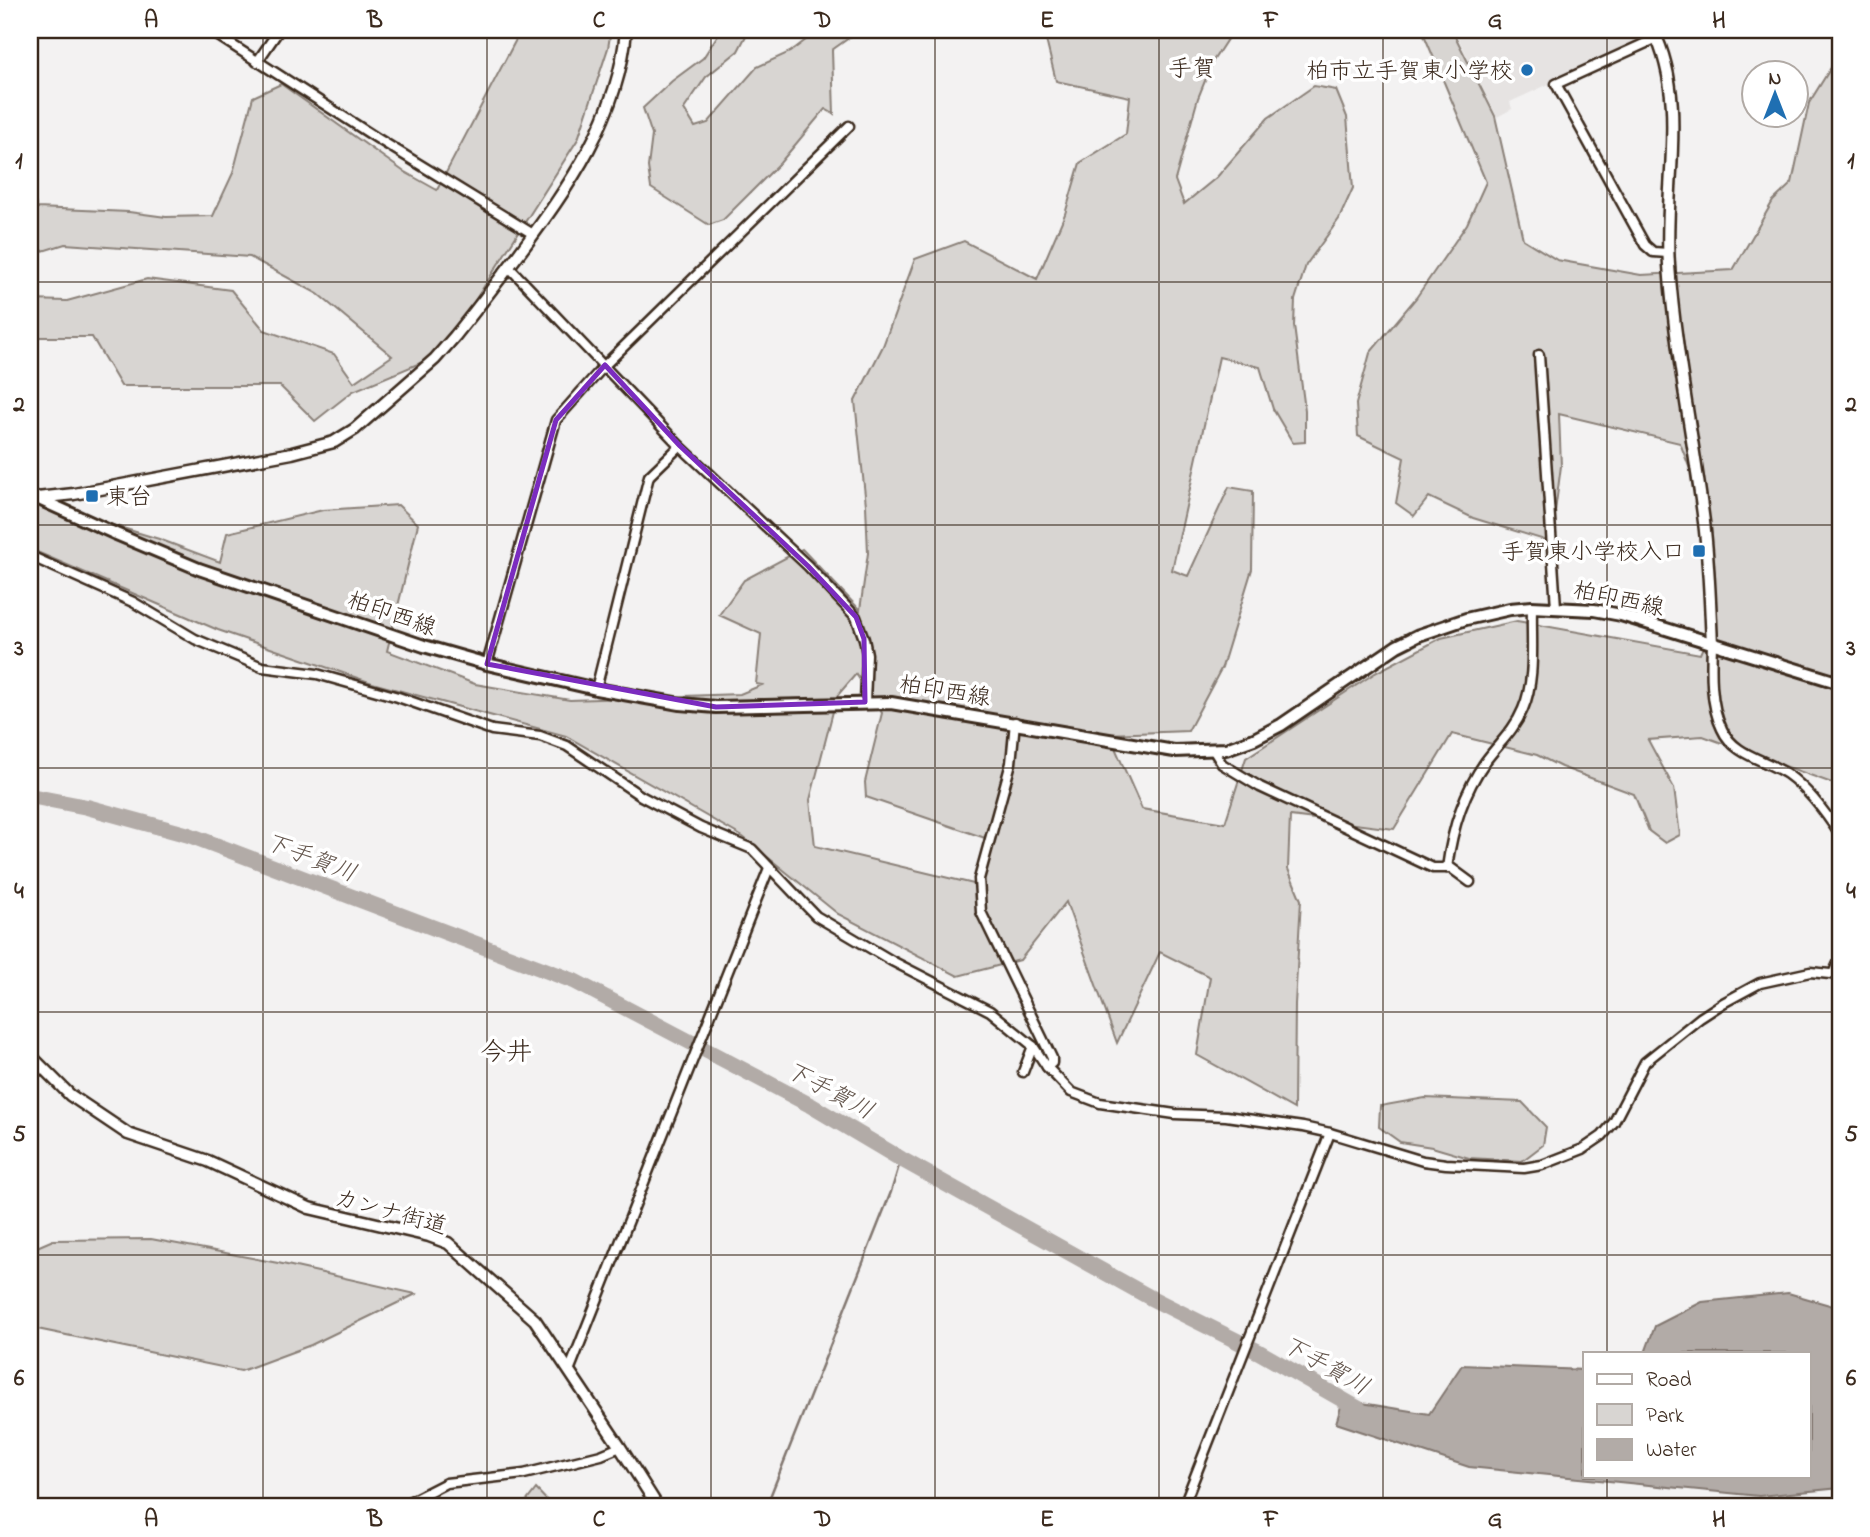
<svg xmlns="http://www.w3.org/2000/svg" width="1870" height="1537" viewBox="0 0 1870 1537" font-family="'Indie Flower','Klee One',sans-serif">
  <rect width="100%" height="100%" fill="#f3f2f2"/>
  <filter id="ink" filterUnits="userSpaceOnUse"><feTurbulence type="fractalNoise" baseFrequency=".0143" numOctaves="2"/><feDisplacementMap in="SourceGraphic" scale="14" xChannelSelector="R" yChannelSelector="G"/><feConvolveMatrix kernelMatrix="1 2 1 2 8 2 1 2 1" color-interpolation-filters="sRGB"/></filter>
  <g filter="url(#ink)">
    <!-- built -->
    <polygon fill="#e6e3e2" points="1454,30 1644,30 1649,38 1510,102 1512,109 1497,117"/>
    <!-- green -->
    <g fill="#d8d5d2" stroke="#8a8078" stroke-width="2" fill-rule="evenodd">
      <polygon points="521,30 611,30 608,48 578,139 462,321 425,361 353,391 315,421 280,386 121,386 92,337 30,337 30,300 67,301 147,279 231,290 264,330 334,354 354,382 392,356 318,294 250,257 65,244 30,255 30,187 37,208 129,212 166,217 213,216 233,173 253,97 281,84 403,171 437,190"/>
      <polygon points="721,30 749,30 738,51 706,77 684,109 695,127 708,123 757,67 790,52 819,30 860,30 832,50 834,114 825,109 780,163 723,220 709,225 651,188 648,167 652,135 643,108 672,81 703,58"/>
      <path d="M1047,30H1233L1213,61L1198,98L1175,180L1184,204L1217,177L1268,118L1314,86L1336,90L1347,117L1353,188L1339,219L1306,265L1295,300L1294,326L1305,410V442L1293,443L1273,409L1260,367L1219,357L1172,570L1188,576L1229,487L1253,491L1252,569L1222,667L1188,731L1109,734L1142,809L1225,823L1246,758L1375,673L1441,638L1517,621L1700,654L1714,622L1715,574L1703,504L1680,443L1559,414L1561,466L1551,542L1473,518L1429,497L1414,516L1396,503L1404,458L1358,436L1356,404L1370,353L1416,298L1467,224L1486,182L1422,30H1452L1495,116L1523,239L1557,260L1641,275L1733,270L1773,201L1792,183L1809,103L1840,53V786L1703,736L1648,740L1674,788L1680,835L1665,843L1649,831L1634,794L1561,767L1537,755L1452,734L1394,829L1290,816L1288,869L1301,900L1295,1004L1294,1109L1197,1055L1210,977L1160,952L1117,1043L1066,902L1020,960L958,976L838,914L743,837L566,736L372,683L218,630L30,549V500L159,539L220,562L227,533L323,510L398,505L418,524L387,651L475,684L570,700L740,694L762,685L756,684L761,634L719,615L744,580L802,549L860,610L868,553L866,505L855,401L883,346L915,259L964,241L1037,279L1065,214L1080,163L1126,134L1130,97L1056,81L1046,40ZM856,674L882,713L865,782L866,797L988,839L982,886L815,846L810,800L837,696Z"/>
      <polygon points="1425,1098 1522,1102 1546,1127 1543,1145 1522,1161 1469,1158 1432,1147 1400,1142 1379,1127 1380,1106"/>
      <polygon points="151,1239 278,1263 416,1294 311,1345 241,1371 37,1329 30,1350 30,1250 53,1240"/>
      <polygon points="536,1489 553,1507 522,1507"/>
    </g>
    <!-- water -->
    <polygon fill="#b2aba7" stroke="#827770" stroke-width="2" points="1788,1293 1840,1308 1840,1488 1759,1496 1469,1467 1336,1423 1343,1400 1429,1414 1462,1365 1585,1370 1585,1476 1809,1476 1809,1353 1645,1353 1655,1326 1702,1302"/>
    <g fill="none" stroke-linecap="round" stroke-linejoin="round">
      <!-- stream -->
      <polyline stroke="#827770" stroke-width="2.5" points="766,1507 891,1192 901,1159"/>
      <!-- river -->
      <polyline stroke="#b2aba7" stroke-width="16" points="30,796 87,807 189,835 574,981 810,1105 901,1159 1151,1298 1259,1352 1359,1409"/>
      <!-- minor casing -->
      <g stroke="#3b2a1e" stroke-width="13">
        <g id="minor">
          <polyline points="209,30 375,137 533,234"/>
          <polyline points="1657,38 1556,84 1645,245 1653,252 1668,253"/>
          <polyline points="257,62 279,30"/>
          <polyline points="509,267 680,446 808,566 856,617 864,639 867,654 865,702"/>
          <polyline points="1539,355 1556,607"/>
          <polyline points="30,556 133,602 195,639 262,667 317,674 398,697 492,730 540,736 567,746 641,796 701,828 752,849 816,916 892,961 990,1011 1033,1046 1047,1067 1071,1092 1100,1103 1175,1114 1226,1116 1303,1127 1330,1133 1423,1161 1446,1164 1524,1168 1542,1165 1583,1149 1602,1136 1614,1122 1645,1062 1700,1018 1723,1003 1760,983 1810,972 1840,975"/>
          <path d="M1712,644C1711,670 1710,705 1722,729C1734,756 1765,759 1787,774C1808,789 1826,813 1840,835"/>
          <polyline points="487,664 556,420 605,365 849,126"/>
          <polyline points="596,689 649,476 680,446"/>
          <polyline points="1015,722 1011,763 979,879 981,912 1052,1058 1052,1063 1047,1067"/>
          <polyline points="1214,751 1222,764 1260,787 1433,868 1451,868 1470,882"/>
          <path d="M1447,868C1452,830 1463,793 1485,762C1498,744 1514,731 1523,709C1536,679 1531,640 1532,607"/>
          <polyline points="1833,974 1840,959"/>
          <polyline points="1023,1072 1033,1046"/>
          <polyline points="569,1371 769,868"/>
          <polyline points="399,1507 446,1483 524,1474 601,1455 620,1447"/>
          <polyline points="1183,1507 1330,1133"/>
        </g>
      </g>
      <!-- tertiary casing -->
      <g stroke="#3b2a1e" stroke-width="15">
        <g id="tertiary">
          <path d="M1653,30C1689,102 1663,187 1669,265C1675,351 1693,436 1704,522C1709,562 1710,603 1712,644"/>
          <path d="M37,498L74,494L292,453L334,442L355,429L435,359L455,336C477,309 497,282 518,255C569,187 619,117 626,30"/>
          <polyline points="30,1055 70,1095 128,1134 208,1161 309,1208 429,1236 448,1243 535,1320 620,1447 658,1507"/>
        </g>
      </g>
      <!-- secondary casing -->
      <g stroke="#3b2a1e" stroke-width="16">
        <polyline id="secondary" points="30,495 116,534 199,569 424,646 487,664 596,689 680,704 716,707 891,703 1174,751 1226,749 1254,739 1281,725 1397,646 1419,635 1466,619 1510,609 1532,607 1594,610 1621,615 1840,683"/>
      </g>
      <!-- minor -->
      <use href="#minor" stroke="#fff" stroke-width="8"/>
      <!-- tertiary -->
      <use href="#tertiary" stroke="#fff" stroke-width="10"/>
      <!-- secondary -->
      <use href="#secondary" stroke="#fff" stroke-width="10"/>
    </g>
  </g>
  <!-- marked area -->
  <path fill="none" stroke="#7b2cbf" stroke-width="5" stroke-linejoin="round" d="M605,365L680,446L808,566L856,617L864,639L865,702L716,707L487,664L556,420Z"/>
  <!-- grid -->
  <path fill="none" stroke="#3b2a1e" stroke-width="2" stroke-opacity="0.55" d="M263,30V1507M487,30V1507M711,30V1507M935,30V1507M1159,30V1507M1383,30V1507M1607,30V1353M30,282H1840M30,525H1840M30,768H1840M30,1012H1840M30,1255H1840M1607,1476V1507"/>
  <!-- markers -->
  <g fill="#1f6fb2" stroke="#fff" stroke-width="2.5">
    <circle cx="1527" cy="70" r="7"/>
    <rect x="85" y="489" width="14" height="14" rx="3.5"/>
    <rect x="1692" y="544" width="14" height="14" rx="3.5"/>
  </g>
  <g text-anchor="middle" stroke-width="7" stroke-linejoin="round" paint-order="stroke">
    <!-- poi labels -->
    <g font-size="23" fill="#3b2a1e" stroke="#fff" text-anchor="end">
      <text x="1513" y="78">柏市立手賀東小学校</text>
      <text x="106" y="504" text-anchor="start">東台</text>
      <text x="1685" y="559">手賀東小学校入口</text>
    </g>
    <!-- street labels -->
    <g font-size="23" fill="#3b2a1e" stroke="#fff">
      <text transform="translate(1619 598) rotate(12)" y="8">柏印西線</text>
      <text transform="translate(392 613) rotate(19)" y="8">柏印西線</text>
      <text transform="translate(945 690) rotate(9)" y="8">柏印西線</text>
      <text transform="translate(391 1211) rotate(15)" y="8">カンナ街道</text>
    </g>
    <!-- neighbourhood labels -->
    <g font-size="24" fill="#3b2a1e" stroke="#fff">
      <text x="1192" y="76">手賀</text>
    </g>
    <!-- water labels -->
    <g font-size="24" font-style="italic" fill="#65574e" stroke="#fff">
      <text transform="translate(311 857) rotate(21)" y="8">下手賀川</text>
      <text transform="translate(830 1090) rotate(28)" y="8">下手賀川</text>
      <text transform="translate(1326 1365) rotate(29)" y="8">下手賀川</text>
    </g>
    <!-- quarter labels -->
    <g font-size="26" fill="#3b2a1e" stroke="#fff">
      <text x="506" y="1060">今井</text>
    </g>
  </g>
  <!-- margin -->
  <rect width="1870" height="1537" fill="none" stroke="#fff" stroke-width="77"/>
  <!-- legend -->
  <rect x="1583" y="1352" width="228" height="126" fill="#ffffff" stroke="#b1aaa5" stroke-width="2"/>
  <rect x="1597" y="1374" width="35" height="10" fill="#ffffff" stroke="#b1aaa5" stroke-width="2"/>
  <text x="1646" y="1386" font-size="21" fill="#3b2a1e">Road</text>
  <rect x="1597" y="1404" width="35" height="21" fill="#d8d5d2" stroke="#b1aaa5" stroke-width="2"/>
  <text x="1646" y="1422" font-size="21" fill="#3b2a1e">Park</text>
  <rect x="1597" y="1439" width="35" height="21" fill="#b2aba7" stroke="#b1aaa5" stroke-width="2"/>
  <text x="1646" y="1456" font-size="21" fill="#3b2a1e">Water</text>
  <!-- north arrow -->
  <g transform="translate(1775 94)"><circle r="33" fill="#ffffff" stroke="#b1aaa5" stroke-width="2"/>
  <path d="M0-5L12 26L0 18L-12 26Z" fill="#1f6fb2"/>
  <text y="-10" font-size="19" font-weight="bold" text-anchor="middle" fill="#3b2a1e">N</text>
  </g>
  <rect x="38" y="38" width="1794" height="1460" fill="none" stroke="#3b2a1e" stroke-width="2.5"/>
  <g font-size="23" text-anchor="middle" font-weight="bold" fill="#3b2a1e">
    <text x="151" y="27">A</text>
    <text x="375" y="27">B</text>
    <text x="599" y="27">C</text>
    <text x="823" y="27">D</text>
    <text x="1047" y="27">E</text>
    <text x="1271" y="27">F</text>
    <text x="1495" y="27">G</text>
    <text x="1719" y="27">H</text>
    <text x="19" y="168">1</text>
    <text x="1851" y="168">1</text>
    <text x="19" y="411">2</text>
    <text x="1851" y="411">2</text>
    <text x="19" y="655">3</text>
    <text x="1851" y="655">3</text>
    <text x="19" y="898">4</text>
    <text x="1851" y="898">4</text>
    <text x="19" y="1141">5</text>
    <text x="1851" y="1141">5</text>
    <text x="19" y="1385">6</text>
    <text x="1851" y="1385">6</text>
    <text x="151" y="1526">A</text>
    <text x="375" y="1526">B</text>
    <text x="599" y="1526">C</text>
    <text x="823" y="1526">D</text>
    <text x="1047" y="1526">E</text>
    <text x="1271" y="1526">F</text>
    <text x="1495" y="1526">G</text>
    <text x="1719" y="1526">H</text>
  </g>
</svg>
